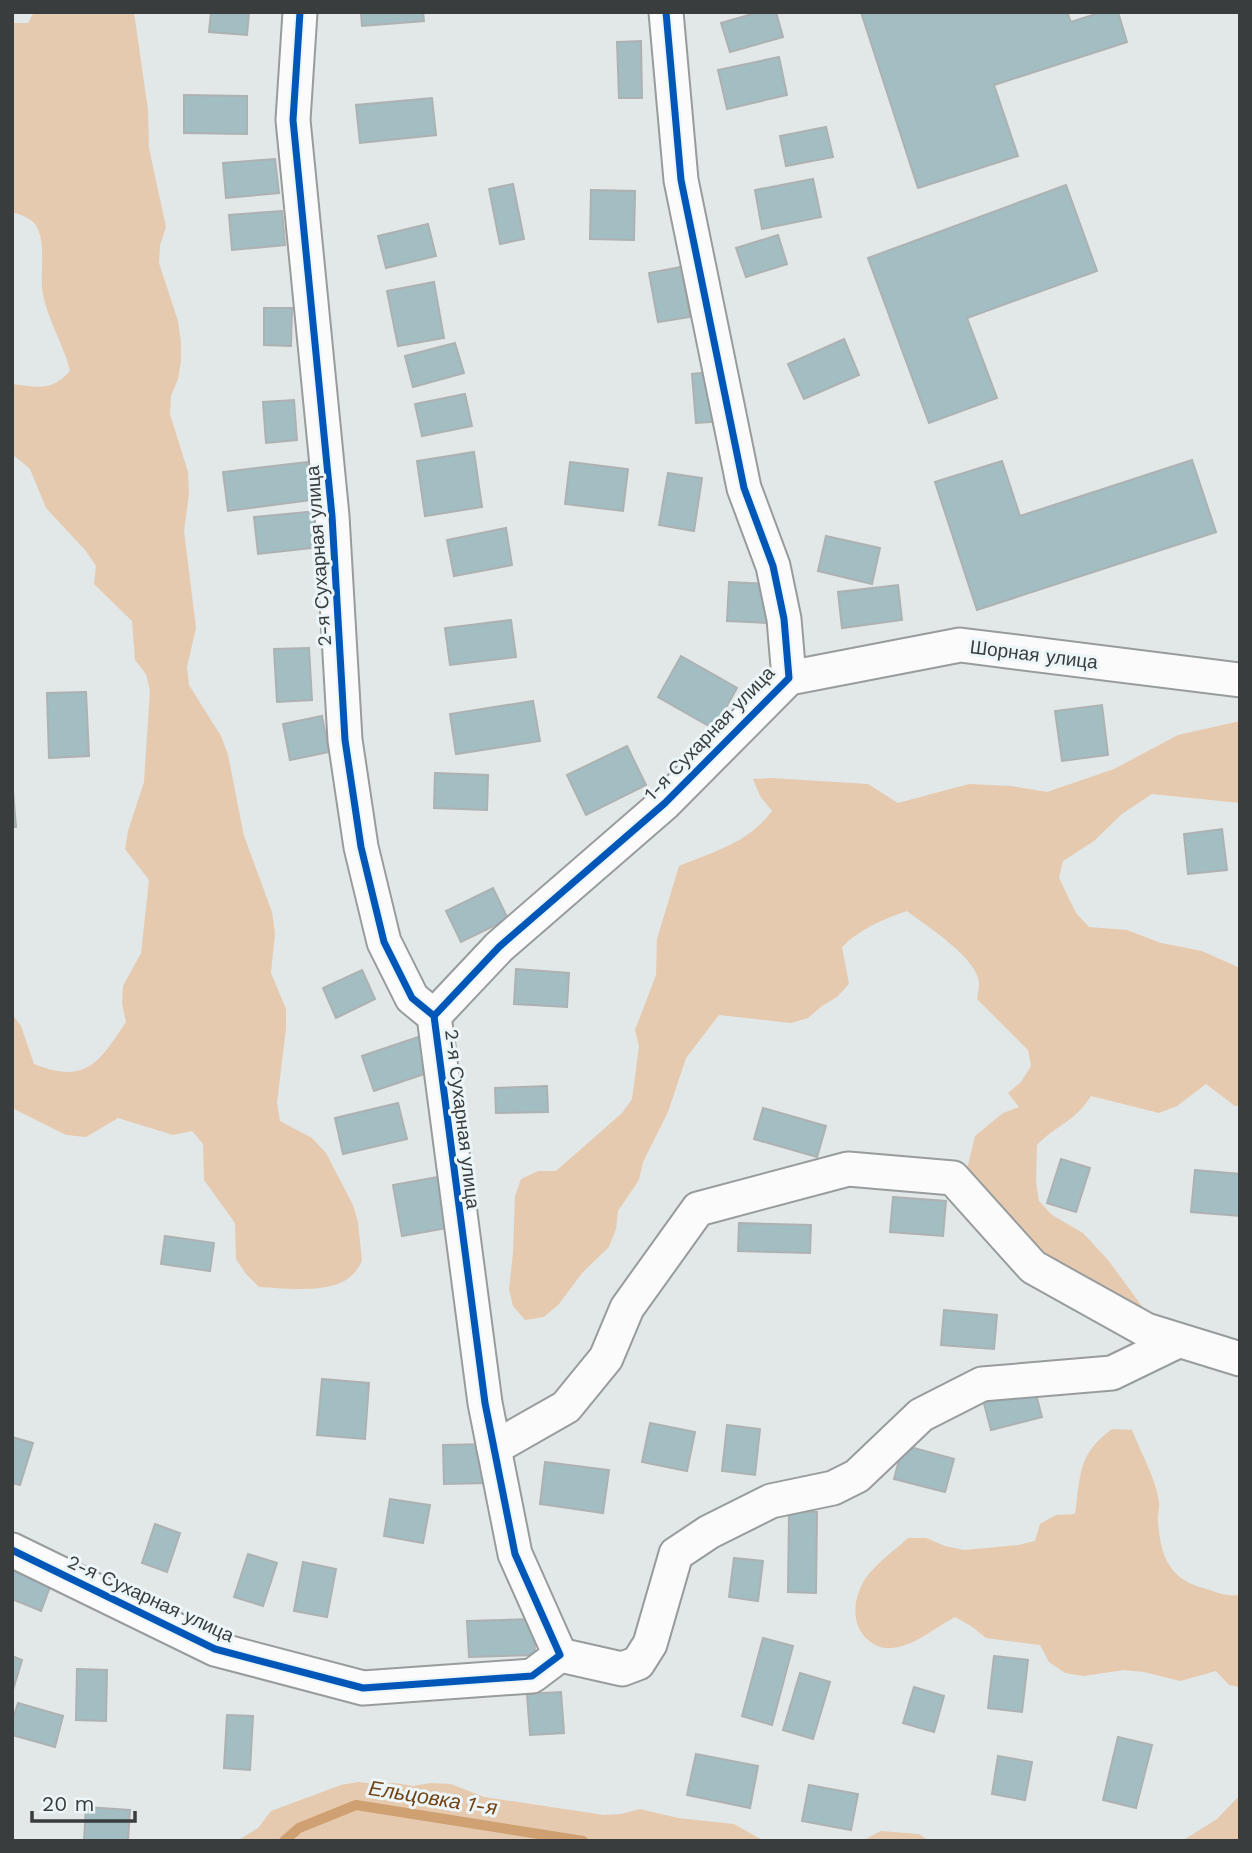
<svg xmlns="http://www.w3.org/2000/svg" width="1252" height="1853" viewBox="0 0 1252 1853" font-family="'Work Sans',sans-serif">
  <rect width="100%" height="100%" fill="#e2e7e7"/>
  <!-- green -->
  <g fill="#e6caaf">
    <path d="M34,12H134L148,110L149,148L166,227L160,245L159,263L178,321L181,342V361L178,379L171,396L170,414L188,472L189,494L184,531L196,628L187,667L189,685L221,736L228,755L244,836L272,912L275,933L271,973L286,1009V1028L277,1103L280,1121L312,1138L326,1153L353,1205L358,1222L362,1261C359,1266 356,1272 352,1275C333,1295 284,1288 259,1287L246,1274L236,1259L235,1223L204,1180L203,1144L192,1131L173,1135L118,1118L86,1137L66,1135L12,1108V1014L21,1026L34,1064C87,1085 99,1062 126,1022L122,1004L123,986L141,953L149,880L125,849L128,831L144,782L150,691L146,674L135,660L132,621L94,584L96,566L86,551L46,508L30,469L12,454V384C38,387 51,392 70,371C64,346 50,324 44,299C38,277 47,251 38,229C34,219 22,215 12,212V23H28Z"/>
    <path d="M1240,721V803L1152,794L1122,814L1094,841L1063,861L1059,878L1076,913L1089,927L1127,930L1161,943L1202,951L1240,968V1106H1235L1206,1084L1177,1106L1159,1113L1091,1096C1074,1123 1057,1124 1037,1145L1036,1182L1039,1201L1052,1215L1083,1233L1108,1260L1144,1309L1146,1330L1055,1287L967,1169L975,1136L1003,1113L1019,1107L1008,1093L1021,1082L1031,1066L1028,1050L977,999C978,994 979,988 979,983C977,957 926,926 907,911C882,920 861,928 842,947L849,984L837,997L822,1006L808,1018L791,1023L719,1015L686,1058L668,1112L643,1162L639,1180L618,1211L616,1229L609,1247L582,1273L559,1304L544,1317L525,1320L513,1306L509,1289L513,1253L515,1196L521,1179L538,1171H556L622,1113L632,1099L639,1046L635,1030L656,975L657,939L679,866C715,851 748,843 772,811L760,796L753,779L771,778L868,784L898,803L969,784L1011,786L1047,792L1114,769L1178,735Z"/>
    <path d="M1112,1429L1132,1430C1141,1453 1155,1477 1159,1501C1160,1508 1157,1516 1158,1523C1161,1556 1169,1579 1203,1588C1217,1592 1225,1597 1240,1595V1687L1229,1685L1216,1671L1180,1681L1144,1672L1124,1670L1083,1676L1065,1673L1049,1662L1040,1645L986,1638L971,1626L955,1617C938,1626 920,1641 902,1646C889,1650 878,1649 867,1639C849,1623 854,1593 868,1575C879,1561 895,1550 908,1538H926L945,1546L964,1550L1018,1545L1035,1541L1040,1524L1056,1515L1075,1514C1081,1474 1077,1455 1112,1429Z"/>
    <polygon points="358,1782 376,1784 395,1783 413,1786 431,1783 451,1784 484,1797 604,1815 621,1814 640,1809 678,1818 734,1824 764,1841 237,1841 258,1828 271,1811 341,1785"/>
    <polygon points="1240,1795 1240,1841 1182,1841 1217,1819"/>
    <polygon points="881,1831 919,1834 929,1841 862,1841"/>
  </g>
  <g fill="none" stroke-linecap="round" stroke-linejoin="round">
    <!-- stream -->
    <polyline stroke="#cea072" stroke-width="10" points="284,1841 299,1828 356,1805 583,1841"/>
  </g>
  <!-- building -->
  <g fill="#a2bec3" stroke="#adb1b2" stroke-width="2">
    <polygon points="211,12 249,12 247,35 209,32"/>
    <polygon points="361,12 423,12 424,21 362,26"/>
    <polygon points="759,12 776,12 783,37 730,52 721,23"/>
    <polygon points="861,12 1067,12 1071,22 1102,12 1118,12 1127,42 994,85 1018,156 918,188"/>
    <polygon points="641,41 642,98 619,98 617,42"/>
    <polygon points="779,57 787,95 727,109 718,70"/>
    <polygon points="184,95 247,96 247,134 184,133"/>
    <polygon points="432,98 436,135 360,143 356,105"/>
    <polygon points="826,127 833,157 786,166 780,136"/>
    <polygon points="275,159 279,193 226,198 223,163"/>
    <polygon points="813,179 821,217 762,229 755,190"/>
    <polygon points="513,184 524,239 500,244 489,189"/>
    <polygon points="1066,185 1097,271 967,318 997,398 929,423 868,258"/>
    <polygon points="591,190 635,191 634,240 590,239"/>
    <polygon points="282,211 285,245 232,250 229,215"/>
    <polygon points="428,224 436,256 386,268 378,236"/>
    <polygon points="778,235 787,264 746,277 736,248"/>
    <polygon points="681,267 690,317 658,322 649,273"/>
    <polygon points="434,282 444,338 398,346 387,291"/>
    <polygon points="264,308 292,308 291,346 264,345"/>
    <polygon points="844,339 859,375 804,399 788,364"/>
    <polygon points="455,343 464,373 413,387 405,356"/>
    <polygon points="720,371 724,421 696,423 692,374"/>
    <polygon points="465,394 472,426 422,436 415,404"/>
    <polygon points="294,400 297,440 266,443 263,402"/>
    <polygon points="474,452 482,507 425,516 417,461"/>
    <polygon points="1192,460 1216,532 977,610 935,482 1002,461 1020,516"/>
    <polygon points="307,462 312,500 228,511 223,472"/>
    <polygon points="570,462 628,469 623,511 565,504"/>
    <polygon points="668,473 702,478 694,531 659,525"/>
    <polygon points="317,511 320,547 258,554 254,517"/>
    <polygon points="506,528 512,565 454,576 447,540"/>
    <polygon points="826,536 880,548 872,584 818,571"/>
    <polygon points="729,582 770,584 769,623 727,621"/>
    <polygon points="898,585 902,620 842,628 838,592"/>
    <polygon points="511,620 516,657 450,665 445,628"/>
    <polygon points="309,648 312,700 277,702 274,649"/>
    <polygon points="681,656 737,688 714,729 658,697"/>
    <polygon points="86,692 89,756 49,758 47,693"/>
    <polygon points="533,701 540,741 456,754 450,714"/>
    <polygon points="1102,705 1108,755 1062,761 1055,711"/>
    <polygon points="322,716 329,752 290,760 283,724"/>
    <polygon points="627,746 646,785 586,815 567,775"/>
    <polygon points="435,773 488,775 487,810 434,808"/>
    <polygon points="12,779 16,827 12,827"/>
    <polygon points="1222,829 1227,870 1188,874 1184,834"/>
    <polygon points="493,888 508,919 461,942 446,911"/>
    <polygon points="516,969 569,973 567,1007 514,1004"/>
    <polygon points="362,970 375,999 336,1018 323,988"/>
    <polygon points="424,1035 436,1070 374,1091 362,1056"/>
    <polygon points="547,1086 548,1112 496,1113 495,1088"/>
    <polygon points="398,1103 407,1139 343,1154 335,1118"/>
    <polygon points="763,1108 826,1126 817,1157 754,1139"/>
    <polygon points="1061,1159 1090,1168 1076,1212 1047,1203"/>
    <polygon points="1195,1170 1240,1174 1240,1216 1191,1212"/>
    <polygon points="438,1177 447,1228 402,1236 393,1185"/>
    <polygon points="893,1197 946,1201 943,1236 890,1232"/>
    <polygon points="739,1223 811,1225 810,1253 738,1251"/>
    <polygon points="165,1236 214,1243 210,1271 161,1264"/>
    <polygon points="944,1310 997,1315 994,1349 941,1345"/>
    <polygon points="322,1379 369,1383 365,1439 317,1435"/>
    <polygon points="1033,1383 1042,1417 991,1430 982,1396"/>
    <polygon points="650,1423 695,1432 687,1471 642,1462"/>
    <polygon points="727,1425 760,1429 755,1475 722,1471"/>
    <polygon points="12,1437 33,1443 20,1485 12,1483"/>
    <polygon points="488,1444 489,1483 444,1484 443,1445"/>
    <polygon points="903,1445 954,1459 945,1492 894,1479"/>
    <polygon points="545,1462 609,1470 603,1513 540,1504"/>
    <polygon points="390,1499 430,1505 423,1543 384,1536"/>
    <polygon points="789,1512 817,1512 816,1593 788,1592"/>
    <polygon points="155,1524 180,1533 167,1572 142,1563"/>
    <polygon points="248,1554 277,1563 263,1606 234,1597"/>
    <polygon points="734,1558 763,1561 758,1601 729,1597"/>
    <polygon points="303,1562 336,1569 327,1617 294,1611"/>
    <polygon points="13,1569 51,1584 41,1611 12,1599"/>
    <polygon points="534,1619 535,1655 469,1657 467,1621"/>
    <polygon points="763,1638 793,1646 772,1725 742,1716"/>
    <polygon points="12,1656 22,1660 12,1693"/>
    <polygon points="994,1656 1028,1660 1022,1712 988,1708"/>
    <polygon points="77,1669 107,1670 106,1721 76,1720"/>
    <polygon points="800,1673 830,1682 813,1739 783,1730"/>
    <polygon points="914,1687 944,1696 934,1732 903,1723"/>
    <polygon points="561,1692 564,1733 530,1735 527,1694"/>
    <polygon points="18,1703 63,1716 55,1747 12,1735 12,1722"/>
    <polygon points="227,1715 253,1716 250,1770 224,1768"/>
    <polygon points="1118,1737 1152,1745 1136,1808 1103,1800"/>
    <polygon points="696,1754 758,1766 750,1808 687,1795"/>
    <polygon points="998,1756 1032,1762 1025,1800 992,1794"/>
    <polygon points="809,1785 858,1794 851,1830 802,1821"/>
    <polygon points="86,1807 130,1810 128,1841 84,1841"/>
  </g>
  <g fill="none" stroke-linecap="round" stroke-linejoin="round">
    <!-- street casing -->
    <g stroke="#989c9d" stroke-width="37">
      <g id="street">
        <polyline points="789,678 960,645 1240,680"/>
        <polyline points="434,1016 499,947 665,803 789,678 784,619 773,566 744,488 681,180 666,12"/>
        <polyline points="494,1448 566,1407 606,1358 627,1308 698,1209 848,1169 953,1178 1033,1267 1146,1330 1240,1359"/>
        <polyline points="12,1550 215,1649 363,1688 532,1676 560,1655 515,1554 485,1403 434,1016 412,998 384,942 361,847 345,740 332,516 293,120 300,12"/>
        <polyline points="560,1655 622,1669 638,1663 650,1644 676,1554 709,1532 771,1501 833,1488 857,1476 921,1415 982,1384 1112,1373 1178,1341"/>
      </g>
    </g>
    <!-- street -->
    <use href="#street" stroke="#fbfbfb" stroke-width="33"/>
    <!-- cycleway casing -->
    <g stroke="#ecf5f8" stroke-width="11">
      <g id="cycleway">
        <polyline points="434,1016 499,947 665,803 789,678 784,619 773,566 744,488 681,180 666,12"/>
        <polyline points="12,1550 215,1649 363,1688 532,1676 560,1655 515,1554 485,1403 434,1016 412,998 384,942 361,847 345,740 332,516 293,120 300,12"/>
      </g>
    </g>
    <!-- cycleway -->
    <use href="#cycleway" stroke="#0057b8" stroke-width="7"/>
  </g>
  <g text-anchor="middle" stroke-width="6" stroke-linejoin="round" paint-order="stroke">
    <!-- street labels -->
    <g font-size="19" fill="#393d3d" stroke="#ecf5f8">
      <text transform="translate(318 556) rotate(-94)" y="7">2-я Сухарная улица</text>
      <text transform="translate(1034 654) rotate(7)" y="7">Шорная улица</text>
      <text transform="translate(709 733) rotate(-46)" y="7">1-я Сухарная улица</text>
      <text transform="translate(463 1119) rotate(83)" y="7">2-я Сухарная улица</text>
      <text transform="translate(151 1598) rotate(25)" y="7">2-я Сухарная улица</text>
    </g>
    <!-- water labels -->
    <g font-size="21" font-style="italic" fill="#734414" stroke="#ecf5f8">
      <text transform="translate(433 1798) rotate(9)" y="7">Ельцовка 1-я</text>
    </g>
  </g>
  <!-- border -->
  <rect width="1252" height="1853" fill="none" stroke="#393d3d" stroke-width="28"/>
  <!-- scale -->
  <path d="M32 1811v10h103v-10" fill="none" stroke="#393d3d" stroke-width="3.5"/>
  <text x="42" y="1811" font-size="21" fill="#393d3d" stroke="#ecf5f8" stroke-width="5" paint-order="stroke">20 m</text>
</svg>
